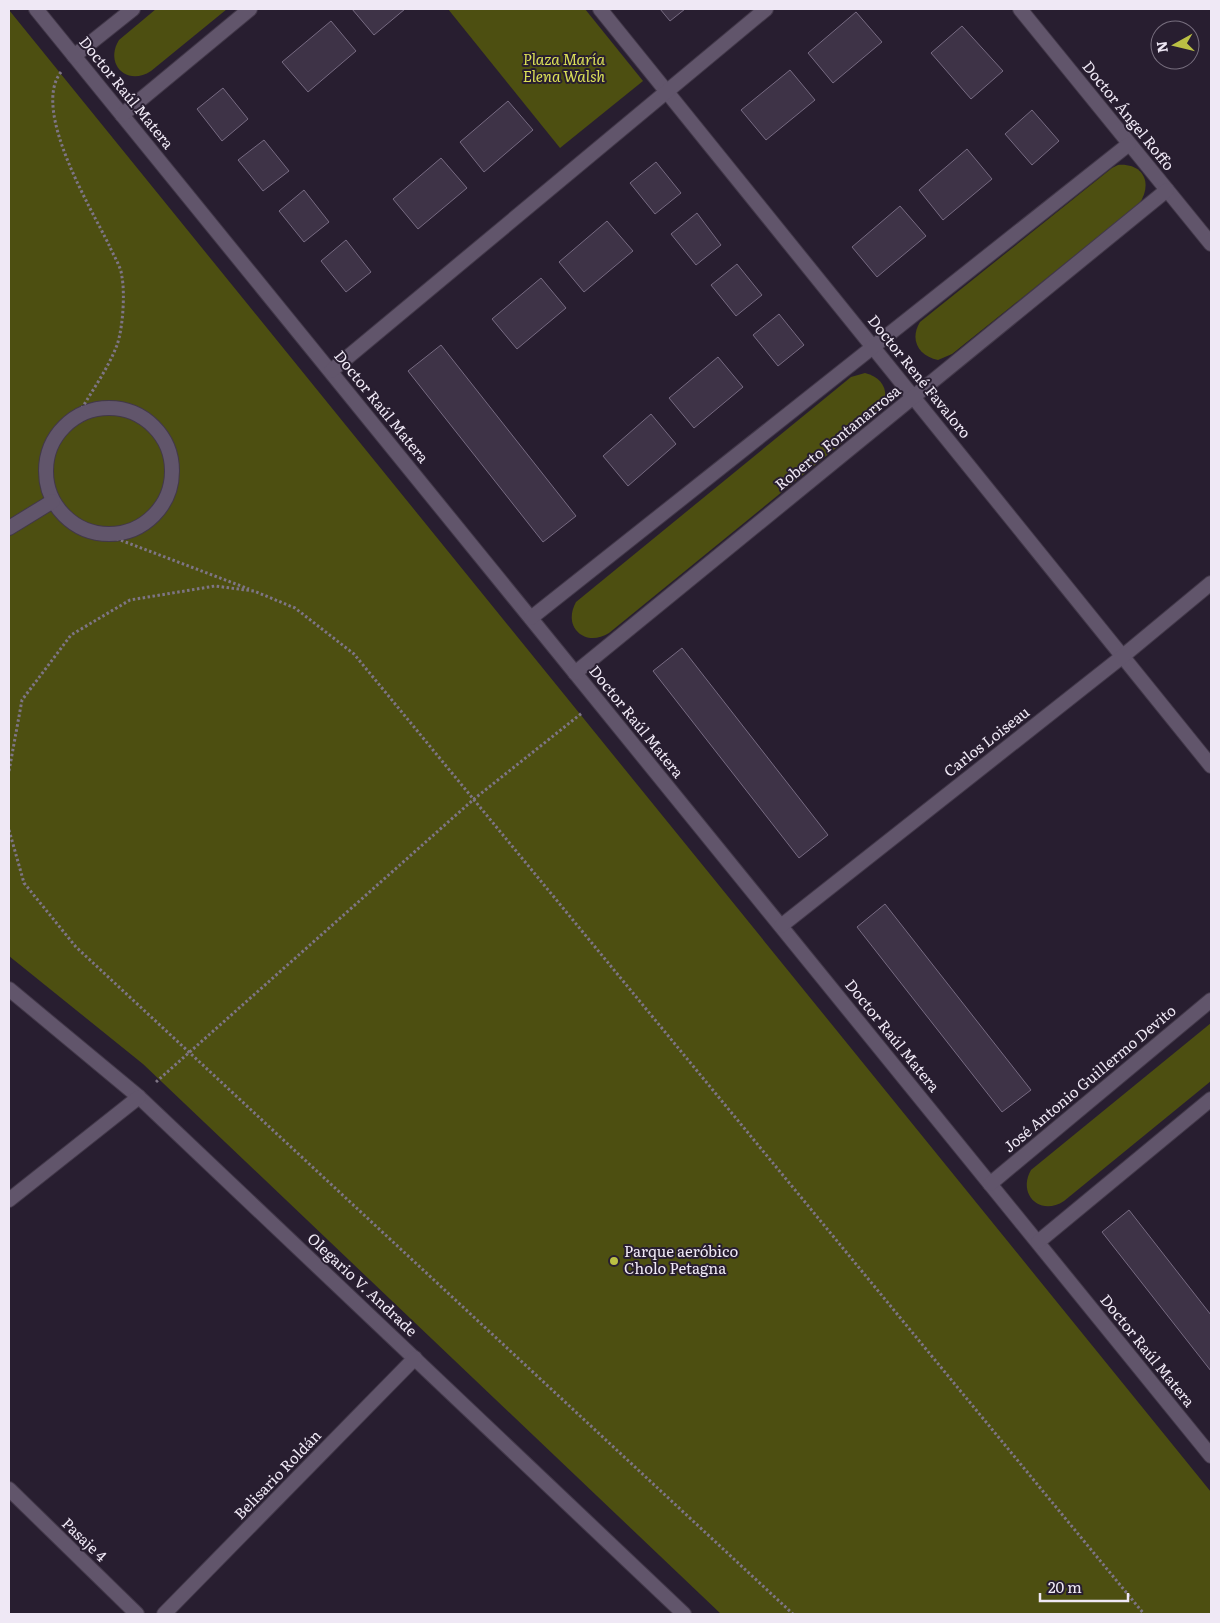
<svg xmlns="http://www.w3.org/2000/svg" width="1220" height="1623" viewBox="0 0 1220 1623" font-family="Literata,serif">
  <rect width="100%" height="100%" fill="#281e30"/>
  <!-- green -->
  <g fill="#4d4f11">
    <path d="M156,9H227L151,71C127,87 104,64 119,40Z"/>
    <polygon points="448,9 585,9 643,81 560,148"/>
    <polygon points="9,10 1211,1492 1211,1614 721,1614 143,1064 9,956"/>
    <path d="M1118,165C1144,163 1153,184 1139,204L952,354L938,360C919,356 909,340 920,322L1112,168Z"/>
    <path d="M865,373C886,378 891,397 879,413L609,633C585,648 562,627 576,602L851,377Z"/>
    <path d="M1211,1023V1081L1064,1201C1040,1217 1017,1194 1031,1170Z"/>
  </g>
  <!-- building -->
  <g fill="#3e3347" stroke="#776b82">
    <polygon points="352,9 405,9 374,35"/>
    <polygon points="660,9 685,9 670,21"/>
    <polygon points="856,12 882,42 833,83 808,53"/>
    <polygon points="331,21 356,51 308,92 282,62"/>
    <polygon points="962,26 1003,71 971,99 931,53"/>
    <polygon points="790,70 815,100 766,140 741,110"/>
    <polygon points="223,88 248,119 222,141 197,109"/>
    <polygon points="508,101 533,130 484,172 460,142"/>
    <polygon points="1032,110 1059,141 1032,165 1005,134"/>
    <polygon points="264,140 289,171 263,191 238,160"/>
    <polygon points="967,149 992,179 943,220 919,190"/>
    <polygon points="441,158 467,188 418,229 393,199"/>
    <polygon points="656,162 681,193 655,214 630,183"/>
    <polygon points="304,190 329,222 304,242 279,211"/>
    <polygon points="900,206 926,236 877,277 852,247"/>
    <polygon points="697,213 721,245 696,265 671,234"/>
    <polygon points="607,221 633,251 584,292 559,262"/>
    <polygon points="346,240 371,272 346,292 321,261"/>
    <polygon points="737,264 762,295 736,316 711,285"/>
    <polygon points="541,278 566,308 517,349 492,319"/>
    <polygon points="779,314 804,345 778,366 753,335"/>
    <polygon points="441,345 576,516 543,542 408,371"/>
    <polygon points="718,357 743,387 694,428 669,398"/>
    <polygon points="651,414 676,444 628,486 603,456"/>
    <polygon points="682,648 828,835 799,858 653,671"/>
    <polygon points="885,904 1031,1090 1002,1112 857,927"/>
    <polygon points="1129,1210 1211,1315 1211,1371 1102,1232"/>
  </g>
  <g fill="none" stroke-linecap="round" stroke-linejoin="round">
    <!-- minor casing -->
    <g stroke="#423849" stroke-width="16">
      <g id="minor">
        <polyline points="36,9 1211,1456"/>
        <polyline points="600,9 1211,766"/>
        <polyline points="1020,9 1211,244"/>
        <polyline points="74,56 133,9"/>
        <polyline points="122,115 250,9"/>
        <polyline points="331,371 766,9"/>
        <circle cx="109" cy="471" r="63"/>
        <polyline points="9,528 53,501"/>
        <polyline points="531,618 1129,144"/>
        <polyline points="575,673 1167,190"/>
        <polyline points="781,926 1123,656 1211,583"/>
        <polyline points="9,989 139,1097 684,1614"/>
        <polyline points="990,1184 1211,1000"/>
        <polyline points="9,1200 139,1097"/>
        <polyline points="1038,1242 1211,1099"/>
        <polyline points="9,1489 137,1614"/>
        <polyline points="164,1614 415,1358"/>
      </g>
    </g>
    <!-- path -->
    <g stroke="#7e7585" stroke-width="3" stroke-dasharray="2.5 2.5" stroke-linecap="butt">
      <path d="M61,72C31,110 91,208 109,245C113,255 121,266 122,277C125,294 123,328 117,345C108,369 91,392 78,415"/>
      <polyline points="107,535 249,589"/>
      <polyline points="9,771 22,700 71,635 130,600 215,586 254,591 295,608 354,654 1144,1614"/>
      <polyline points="9,830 24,883 76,947 793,1614"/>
      <polyline points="156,1082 474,799 582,713"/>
    </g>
    <!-- minor -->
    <use href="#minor" stroke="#61556b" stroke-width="14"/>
  </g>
  <!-- markers -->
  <circle fill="#bbc044" stroke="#281e30" stroke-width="2" cx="614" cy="1261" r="5"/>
  <g text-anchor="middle" stroke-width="4" stroke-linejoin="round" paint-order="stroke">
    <!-- park labels -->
    <g font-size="15" font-style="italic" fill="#dce157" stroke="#281e30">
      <text x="564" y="65">Plaza María<tspan x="564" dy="17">Elena Walsh</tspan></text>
    </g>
    <!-- street labels -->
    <g font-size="15" fill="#efe8f5" stroke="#281e30">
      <text transform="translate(126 93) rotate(51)" y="5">Doctor Raúl Matera</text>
      <text transform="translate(1128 116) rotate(51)" y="5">Doctor Ángel Roffo</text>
      <text transform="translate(919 377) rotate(51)" y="5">Doctor René Favaloro</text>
      <text transform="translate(381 407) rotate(51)" y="5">Doctor Raúl Matera</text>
      <text transform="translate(838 438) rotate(-39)" y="5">Roberto Fontanarrosa</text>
      <text transform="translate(636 722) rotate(51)" y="5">Doctor Raúl Matera</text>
      <text transform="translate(987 742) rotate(-38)" y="5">Carlos Loiseau</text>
      <text transform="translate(892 1036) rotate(51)" y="5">Doctor Raúl Matera</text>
      <text transform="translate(1090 1079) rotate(-40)" y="5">José Antonio Guillermo Devito</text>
      <text transform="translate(362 1285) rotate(43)" y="5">Olegario V. Andrade</text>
      <text transform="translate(1147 1351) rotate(51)" y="5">Doctor Raúl Matera</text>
      <text transform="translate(278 1475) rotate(-46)" y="5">Belisario Roldán</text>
      <text transform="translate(84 1540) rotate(44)" y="5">Pasaje 4</text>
    </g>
    <!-- poi labels -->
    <g font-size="15" fill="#efe8f5" stroke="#281e30" text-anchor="start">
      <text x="624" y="1257">Parque aeróbico<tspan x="624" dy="17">Cholo Petagna</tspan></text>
    </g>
  </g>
  <!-- border -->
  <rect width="1220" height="1623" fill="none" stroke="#efe8f5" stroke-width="20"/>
  <!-- north arrow -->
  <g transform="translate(1175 45) rotate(262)"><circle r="24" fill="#281e30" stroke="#786f7f"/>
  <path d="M0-4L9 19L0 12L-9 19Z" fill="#bbc044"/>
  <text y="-8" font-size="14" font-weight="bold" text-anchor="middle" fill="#efe8f5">N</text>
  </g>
  <!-- scale -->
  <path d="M1040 1593v8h88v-8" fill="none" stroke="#efe8f5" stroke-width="2.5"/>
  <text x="1048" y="1593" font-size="15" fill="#efe8f5" stroke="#281e30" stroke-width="4" paint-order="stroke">20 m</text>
</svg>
